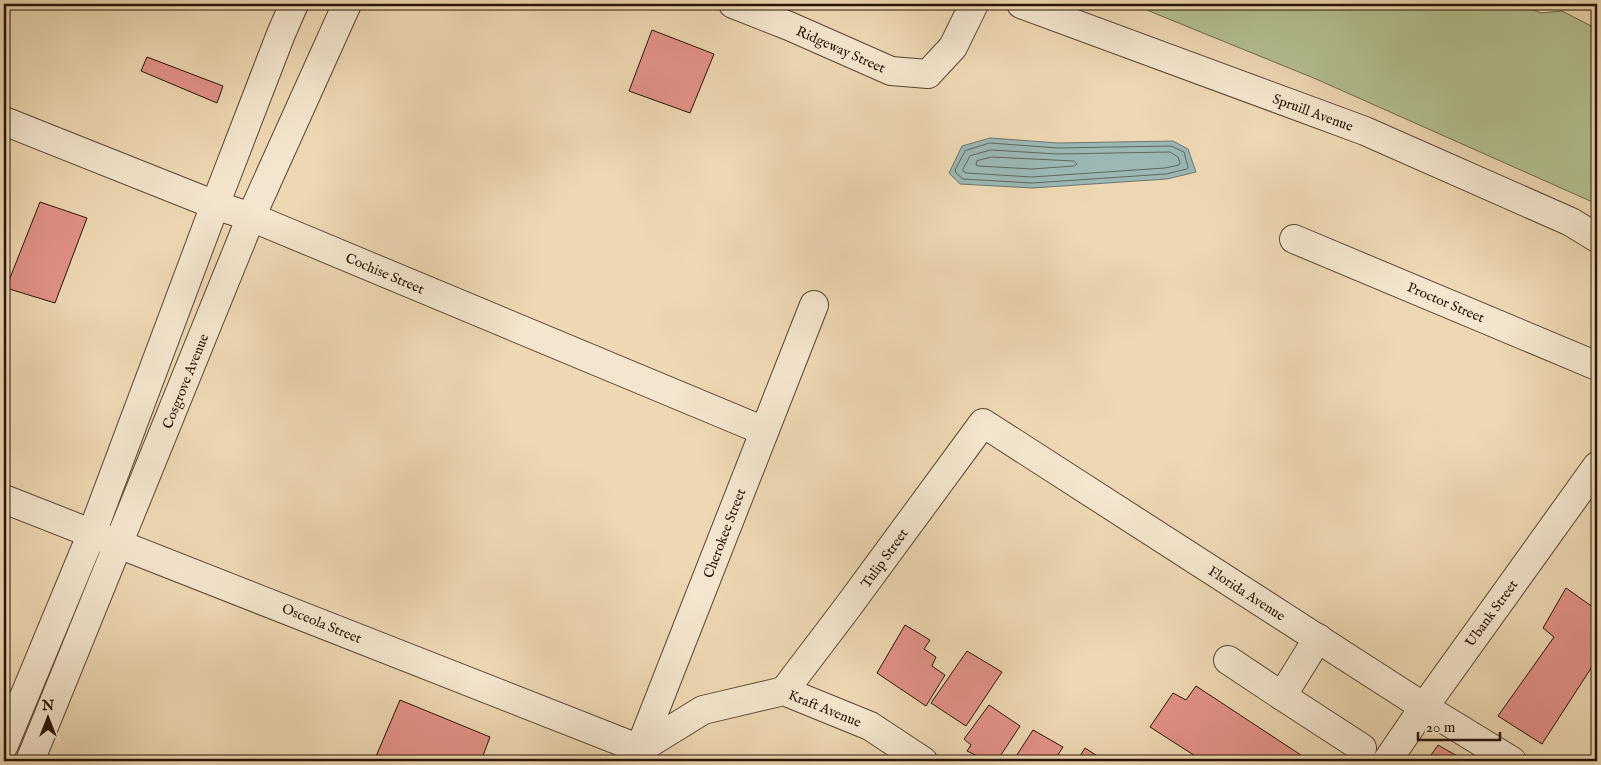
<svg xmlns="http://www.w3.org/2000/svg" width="1601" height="765" viewBox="0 0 1601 765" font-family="'IM FELL English',serif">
  <rect width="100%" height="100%" fill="#eed8b3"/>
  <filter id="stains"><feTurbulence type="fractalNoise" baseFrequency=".004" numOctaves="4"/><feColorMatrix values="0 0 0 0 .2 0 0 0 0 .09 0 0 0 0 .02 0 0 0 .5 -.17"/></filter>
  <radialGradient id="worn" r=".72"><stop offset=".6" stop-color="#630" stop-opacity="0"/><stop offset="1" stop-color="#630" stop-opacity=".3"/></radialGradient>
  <!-- green -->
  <polygon fill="#b4c090" stroke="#6e6a4c" points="1132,4 1519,4 1541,13 1562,11 1597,29 1597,204 1316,79"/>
  <!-- water -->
  <polygon fill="#9bb8b5" stroke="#6d7670" points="990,138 1058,143 1173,141 1188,149 1196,172 1167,179 1032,188 960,184 949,173 962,146"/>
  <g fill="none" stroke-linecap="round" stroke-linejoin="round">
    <!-- shore -->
    <g stroke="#62665f" stroke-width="1">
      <polygon points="990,143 1058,148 1171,146 1184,152 1188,167 1187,169 1166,174 1032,183 963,179 956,173 955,170 965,151"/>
      <polygon points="991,150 1058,154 1170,152 1178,157 1180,163 1179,165 1165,168 1032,177 966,173 963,171 963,169 970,156"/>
      <polygon points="992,157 1074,161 1077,164 1074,166 1032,169 978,166 976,165 977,161"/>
    </g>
  </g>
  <!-- building -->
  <g fill="#e39288" stroke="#281409">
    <polygon points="652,30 714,54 690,113 629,91"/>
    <polygon points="147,57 223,86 217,103 141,71"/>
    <polygon points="40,202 87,218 55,303 6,288"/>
    <polygon points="1566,588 1597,610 1597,659 1542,744 1498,716 1554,637 1543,628"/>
    <polygon points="905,625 930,640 924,649 936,657 932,666 945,675 926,706 877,673"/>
    <polygon points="967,651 1002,672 966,726 931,703"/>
    <polygon points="1196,686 1310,761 1203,761 1150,727 1173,693 1186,700"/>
    <polygon points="400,700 490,737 481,761 374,761"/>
    <polygon points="989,705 1020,726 997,761 988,761 967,751 971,745 964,739"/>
    <polygon points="1033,730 1063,747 1054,761 1013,761"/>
    <polygon points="1438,745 1466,761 1427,761"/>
    <polygon points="1085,748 1105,761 1077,761"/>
  </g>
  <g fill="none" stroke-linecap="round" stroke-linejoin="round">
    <!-- minor casing -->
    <g stroke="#5a4534" stroke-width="30">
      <g id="minor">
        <polyline points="733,4 789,26 891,71 928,74 953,47 974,4"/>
        <polyline points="1021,4 1365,131 1571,222 1597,238"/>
        <polyline points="4,121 215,205 251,217 764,431"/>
        <polyline points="1294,239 1597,366"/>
        <polyline points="4,499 640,749 703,710 784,691 870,726 923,761"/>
        <polyline points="1228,660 1282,696 1318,638"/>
        <polyline points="784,691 847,608 983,423 1424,707 1512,761"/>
        <polyline points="1282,696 1362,748"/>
        <polyline points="4,745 92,533 215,205 281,34 294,4"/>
        <polyline points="638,753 814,305"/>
        <polyline points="30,761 251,217 347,4"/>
        <polyline points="1387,761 1424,707 1597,466"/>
      </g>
    </g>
    <!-- minor -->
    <use href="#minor" stroke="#f4e6ce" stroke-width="28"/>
  </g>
  <g text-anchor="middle" stroke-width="4" stroke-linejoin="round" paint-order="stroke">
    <!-- street labels -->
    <g font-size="14" fill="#281409" stroke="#f4e6ce">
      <text transform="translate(841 49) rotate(24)" y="5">Ridgeway Street</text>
      <text transform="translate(1313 112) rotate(20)" y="5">Spruill Avenue</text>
      <text transform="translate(385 273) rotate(23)" y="5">Cochise Street</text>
      <text transform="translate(1446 302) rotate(23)" y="5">Proctor Street</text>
      <text transform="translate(185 381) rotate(-68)" y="5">Cosgrove Avenue</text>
      <text transform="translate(724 533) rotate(-69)" y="5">Cherokee Street</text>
      <text transform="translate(884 558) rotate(-54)" y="5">Tulip Street</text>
      <text transform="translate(1247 593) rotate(33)" y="5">Florida Avenue</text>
      <text transform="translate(1491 613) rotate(-54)" y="5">Ubank Street</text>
      <text transform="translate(322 623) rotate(22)" y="5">Osceola Street</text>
      <text transform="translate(825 708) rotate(22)" y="5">Kraft Avenue</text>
    </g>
  </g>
  <!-- margin -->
  <rect width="1601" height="765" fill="none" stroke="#eed8b3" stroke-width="20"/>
  <rect x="5" y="5" width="1591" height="755" fill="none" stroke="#281409" stroke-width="2.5"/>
  <rect x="10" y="10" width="1581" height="745" fill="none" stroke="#281409"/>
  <!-- north arrow -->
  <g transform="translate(48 718)" stroke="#f4e6ce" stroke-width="4" paint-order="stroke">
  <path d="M0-4L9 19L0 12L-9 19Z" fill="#281409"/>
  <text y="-8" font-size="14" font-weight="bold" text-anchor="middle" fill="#281409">N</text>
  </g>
  <!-- scale -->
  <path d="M1418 732v8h82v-8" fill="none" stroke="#281409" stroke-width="2.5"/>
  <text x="1426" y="732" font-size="15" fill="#281409" stroke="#f4e6ce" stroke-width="4" paint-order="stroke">20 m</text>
  <rect width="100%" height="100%" filter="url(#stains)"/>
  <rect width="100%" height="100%" fill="url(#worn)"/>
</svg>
